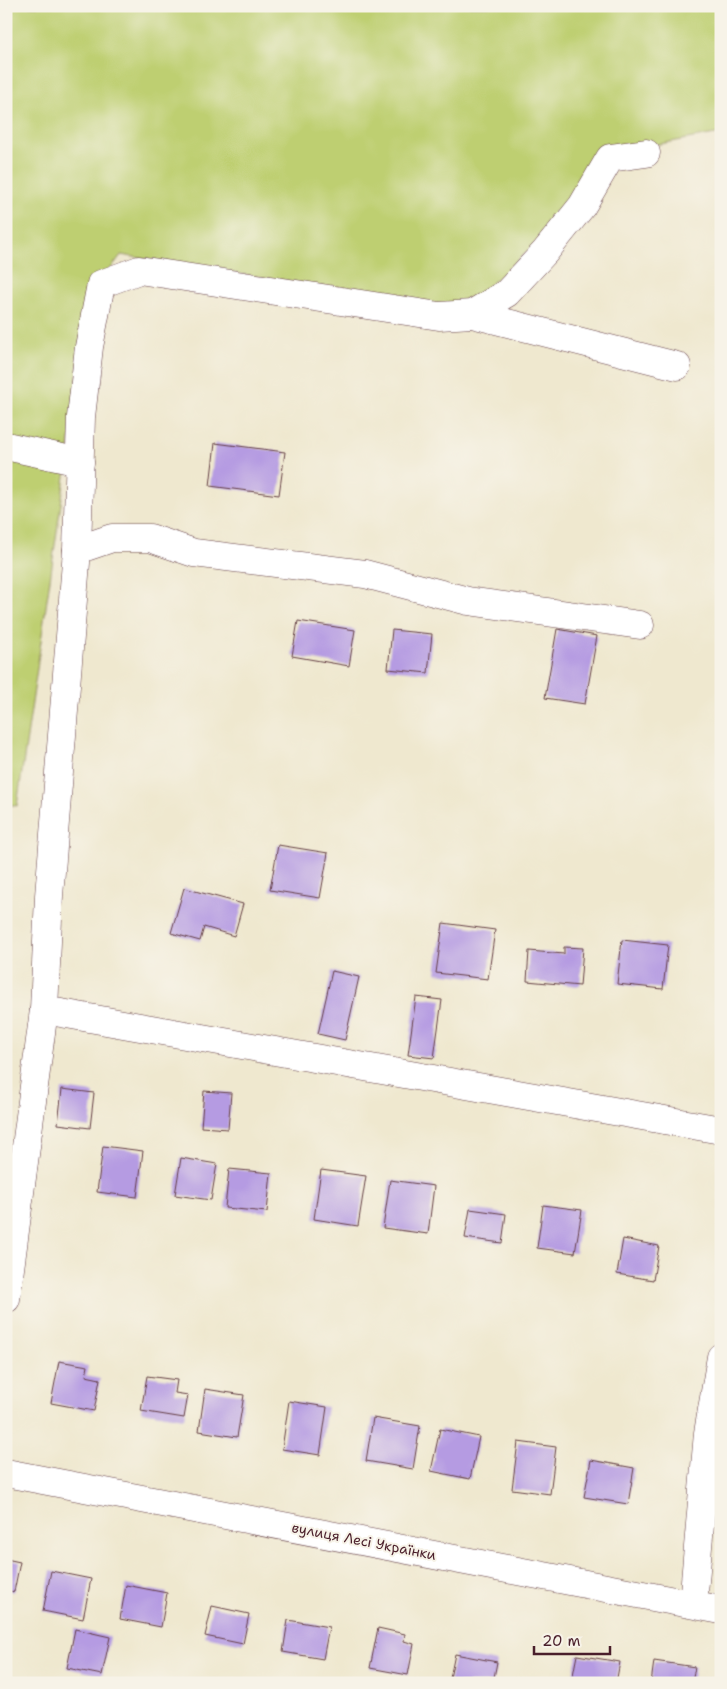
<svg xmlns="http://www.w3.org/2000/svg" width="727" height="1689" viewBox="0 0 727 1689" font-family="'Shantell Sans',sans-serif">
  <rect width="100%" height="100%" fill="#f7f3e8"/>
  <filter id="ink" filterUnits="userSpaceOnUse"><feTurbulence type="fractalNoise" baseFrequency=".02" numOctaves="2"/><feDisplacementMap in="SourceGraphic" scale="10" xChannelSelector="R" yChannelSelector="G"/><feConvolveMatrix kernelMatrix="1 2 1 2 8 2 1 2 1" color-interpolation-filters="sRGB"/></filter>
  <filter id="wash" filterUnits="userSpaceOnUse"><feTurbulence type="fractalNoise" baseFrequency=".0096" numOctaves="4" result="noise"/><feDisplacementMap in="SourceGraphic" scale="20" xChannelSelector="R" yChannelSelector="G"/><feGaussianBlur stdDeviation="1.12" result="paint"/><feColorMatrix in="noise" values="0 0 0 0 0 0 0 0 0 0 0 0 0 0 0 0 0 1.4 0 .05"/><feComposite in="paint" operator="in"/></filter>
  <g filter="url(#wash)">
    <rect width="100%" height="100%" fill="#efe8cf"/>
    <!-- green -->
    <polygon fill="#becf71" stroke="#84774e" points="6,6 721,6 721,133 598,155 542,239 472,300 438,305 121,255 85,303 69,449 17,806 6,804"/>
    <g id="blocks">
      <!-- building -->
      <g fill="#b59be2">
        <polygon points="215,443 285,452 279,495 210,486"/>
        <polygon points="298,621 355,630 349,666 292,656"/>
        <polygon points="557,629 597,636 585,704 545,698"/>
        <polygon points="392,630 432,634 428,673 388,669"/>
        <polygon points="278,845 328,853 320,898 270,890"/>
        <polygon points="184,888 243,904 234,936 204,927 200,941 171,933"/>
        <polygon points="443,923 495,930 488,979 436,973"/>
        <polygon points="622,940 668,945 663,989 617,984"/>
        <polygon points="564,947 583,948 580,986 527,981 529,951 564,954"/>
        <polygon points="332,971 359,977 345,1040 318,1034"/>
        <polygon points="416,997 442,1000 434,1058 408,1055"/>
        <polygon points="62,1089 94,1093 90,1128 58,1124"/>
        <polygon points="204,1091 231,1093 228,1129 201,1127"/>
        <polygon points="103,1146 143,1151 137,1197 97,1192"/>
        <polygon points="181,1158 217,1164 211,1200 175,1195"/>
        <polygon points="229,1169 271,1173 267,1212 225,1208"/>
        <polygon points="321,1170 366,1176 358,1226 314,1219"/>
        <polygon points="390,1180 434,1186 428,1234 383,1228"/>
        <polygon points="543,1205 582,1210 575,1253 537,1248"/>
        <polygon points="470,1209 506,1214 502,1243 465,1238"/>
        <polygon points="623,1239 659,1246 653,1280 617,1274"/>
        <polygon points="59,1361 88,1366 86,1376 100,1379 94,1411 51,1403"/>
        <polygon points="147,1376 177,1380 175,1393 188,1395 184,1418 141,1411"/>
        <polygon points="205,1389 244,1395 237,1437 199,1431"/>
        <polygon points="289,1401 327,1407 320,1455 282,1449"/>
        <polygon points="373,1418 420,1426 413,1469 366,1461"/>
        <polygon points="440,1429 479,1437 470,1479 431,1471"/>
        <polygon points="518,1442 556,1447 550,1494 512,1489"/>
        <polygon points="591,1460 634,1468 628,1504 584,1497"/>
        <polygon points="6,1559 20,1562 14,1592 6,1590"/>
        <polygon points="51,1571 91,1579 83,1619 43,1611"/>
        <polygon points="126,1585 167,1593 161,1627 120,1619"/>
        <polygon points="212,1606 249,1614 243,1644 205,1636"/>
        <polygon points="288,1620 329,1627 323,1659 283,1652"/>
        <polygon points="378,1628 405,1634 404,1641 414,1644 408,1675 370,1668"/>
        <polygon points="75,1629 110,1637 102,1675 67,1668"/>
        <polygon points="455,1654 497,1662 493,1683 449,1683"/>
        <polygon points="577,1655 620,1662 616,1683 589,1683 572,1680"/>
        <polygon points="654,1661 695,1667 692,1683 651,1683"/>
      </g>
    </g>
  </g>
  <g filter="url(#ink)">
    <use href="#blocks" fill-opacity="0" stroke="#633d44" stroke-width="1"/>
    <g fill="none" stroke-linecap="round" stroke-linejoin="round">
      <!-- minor casing -->
      <g stroke="#633d44" stroke-width="29">
        <g id="minor">
          <polyline points="472,314 677,366"/>
          <polyline points="6,446 80,462"/>
          <polyline points="77,550 112,538 150,538 194,553 365,574 468,601 640,625"/>
          <polyline points="44,1010 721,1130"/>
          <polyline points="6,1299 44,1010 49,896 77,550 81,417 89,347 101,284 139,270 439,316 472,314 507,293 545,252 582,206 610,158 646,153"/>
          <polyline points="6,1473 721,1610"/>
          <polyline points="693,1604 708,1433 721,1357"/>
        </g>
      </g>
      <!-- minor -->
      <use href="#minor" stroke="#fff" stroke-width="28"/>
    </g>
  </g>
  <g text-anchor="middle" stroke-width="4" stroke-linejoin="round" paint-order="stroke">
    <!-- street labels -->
    <g font-size="14" fill="#4a1f2b" stroke="#f7f3e8">
      <text transform="translate(364 1541) rotate(11)" y="5">вулиця Лесі Українки</text>
    </g>
  </g>
  <!-- margin -->
  <rect width="727" height="1689" fill="none" stroke="#f7f3e8" stroke-width="25"/>
  <!-- scale -->
  <path d="M534 1646v8h76v-8" fill="none" stroke="#4a1f2b" stroke-width="2.5"/>
  <text x="542" y="1646" font-size="15" fill="#4a1f2b" stroke="#f7f3e8" stroke-width="4" paint-order="stroke">20 m</text>
</svg>
